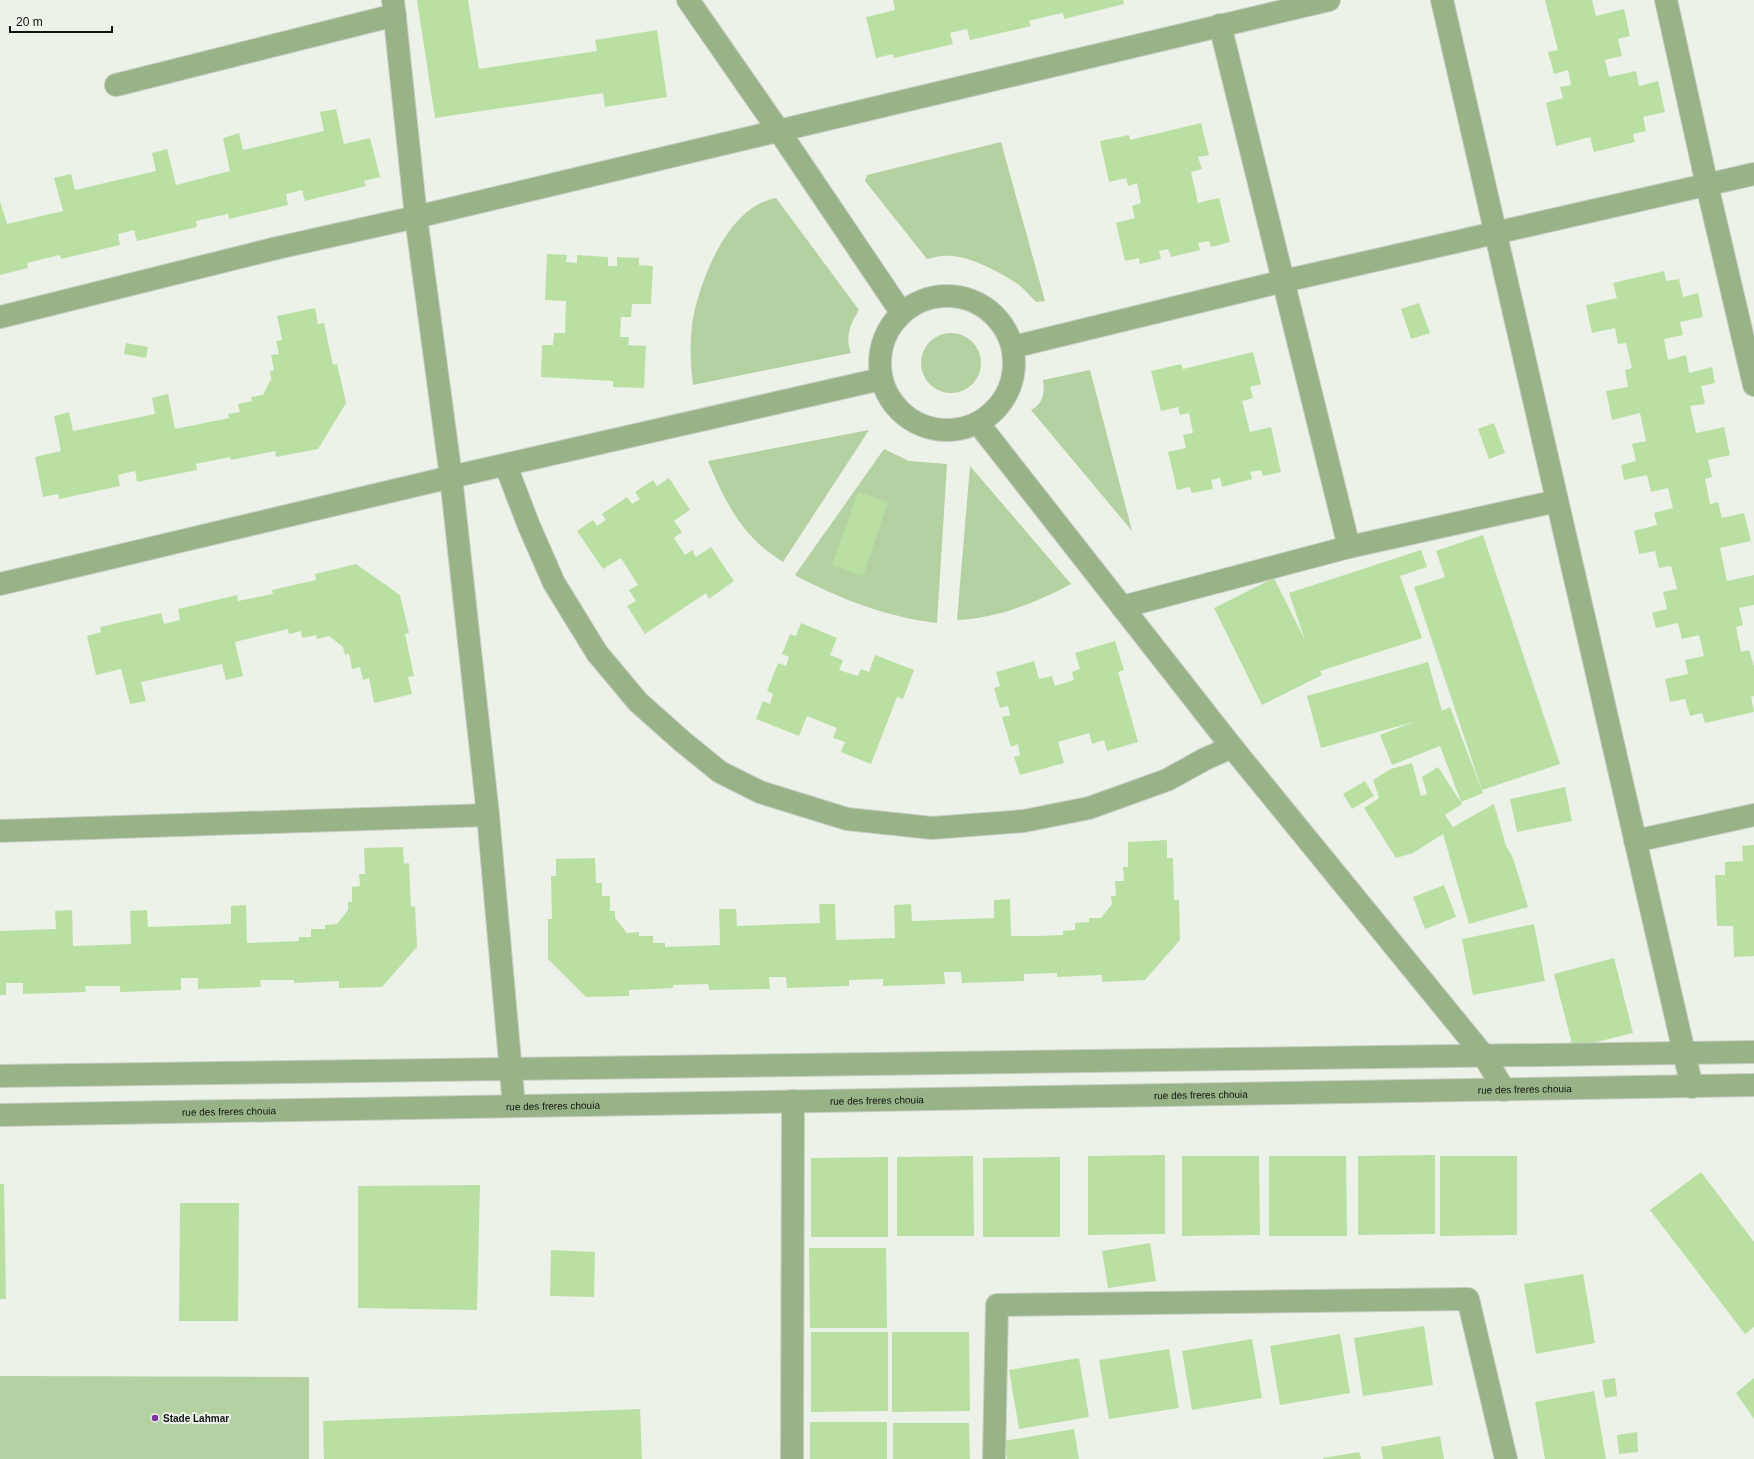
<svg xmlns="http://www.w3.org/2000/svg" width="1754" height="1459" viewBox="0 0 1754 1459" font-family="Arial,sans-serif">
  <rect width="100%" height="100%" fill="#ecf2e8"/>
  <!-- green -->
  <g fill="#b4d1a2">
    <path d="M1001,142L1045,301L1036,302C1030,296 1024,289 1018,284C1000,272 965,253 943,256C938,256 932,258 927,259L865,181L867,175Z"/>
    <path d="M776,198L859,310C850,324 845,337 851,353L693,385C690,360 689,333 695,309C705,269 731,206 776,198Z"/>
    <circle cx="951" cy="363" r="30"/>
    <path d="M1090,370L1132,531L1031,410C1043,404 1045,393 1043,380Z"/>
    <path d="M869,430L783,562C775,556 765,550 758,543C734,521 720,490 708,461Z"/>
    <path d="M884,449L909,461L947,464L937,623C887,617 839,599 795,575Z"/>
    <path d="M970,466L1071,584C1036,603 997,618 957,620Z"/>
    <polygon points="0,1376 309,1377 309,1459 0,1459"/>
  </g>
  <!-- building -->
  <g fill="#b9e0a2">
    <polygon points="417,0 468,0 479,69 597,51 595,40 657,30 667,97 605,107 603,93 435,118"/>
    <polygon points="893,0 1123,0 1124,4 1064,19 1063,13 1044,17 1029,21 1031,26 970,40 967,29 950,33 953,44 894,58 893,54 876,58 866,17 895,10"/>
    <polygon points="1545,0 1592,0 1596,16 1624,9 1630,36 1618,39 1622,56 1605,60 1609,77 1636,71 1639,86 1658,81 1665,112 1643,117 1646,131 1633,134 1635,142 1594,152 1590,137 1556,146 1546,103 1563,98 1560,87 1571,85 1568,70 1554,74 1548,52 1558,50"/>
    <polygon points="336,109 344,144 370,138 380,177 364,181 366,186 305,201 302,190 286,194 288,205 229,219 228,214 196,221 197,227 137,241 134,230 118,234 120,245 61,259 60,255 43,259 27,263 28,268 0,275 0,201 7,224 63,211 54,178 71,174 75,190 156,171 152,153 167,149 176,185 230,171 223,138 239,133 243,150 324,131 320,112"/>
    <polygon points="1201,123 1209,155 1198,157 1202,169 1191,172 1198,203 1219,198 1230,242 1211,247 1209,241 1198,243 1200,250 1171,257 1168,249 1159,251 1161,259 1140,264 1139,258 1125,261 1116,223 1135,218 1132,206 1141,203 1137,183 1128,186 1126,178 1109,182 1100,141 1129,135 1130,140"/>
    <polygon points="547,254 567,255 566,262 577,263 577,255 608,257 608,266 617,266 617,257 639,258 639,265 653,266 651,304 632,304 631,317 621,317 620,337 629,337 628,345 646,346 644,388 613,387 613,381 541,377 542,345 553,345 554,333 565,333 566,301 545,300"/>
    <polygon points="1664,271 1666,281 1679,279 1683,297 1698,293 1703,317 1680,322 1683,335 1664,339 1668,360 1686,355 1689,373 1712,367 1715,383 1701,386 1705,404 1690,406 1696,433 1724,427 1730,455 1708,460 1712,477 1705,479 1710,504 1718,502 1722,518 1744,513 1751,541 1720,548 1727,581 1754,575 1754,605 1739,608 1743,625 1736,627 1741,652 1749,650 1754,666 1754,696 1751,697 1754,712 1705,723 1702,713 1690,716 1685,699 1670,702 1665,679 1688,674 1685,660 1704,656 1699,635 1682,639 1678,623 1656,628 1652,613 1667,609 1663,592 1677,589 1671,566 1659,568 1655,551 1639,554 1634,531 1657,525 1654,513 1673,508 1668,488 1651,492 1647,475 1624,480 1621,465 1636,461 1632,444 1646,441 1640,413 1612,420 1606,391 1628,387 1625,370 1632,368 1626,343 1618,344 1615,328 1592,333 1586,305 1617,298 1613,283"/>
    <polygon points="1419,303 1430,333 1411,339 1401,309"/>
    <polygon points="315,308 318,324 324,323 333,365 337,364 346,403 318,449 276,457 275,451 231,460 230,457 196,464 197,470 137,482 135,471 118,475 120,486 59,499 58,494 43,497 35,457 61,451 54,416 69,412 73,431 155,414 152,398 168,394 175,429 229,418 228,414 240,412 238,404 252,401 251,397 263,395 271,379 270,371 274,370 271,355 279,354 276,341 282,340 277,316"/>
    <polygon points="126,343 148,347 146,358 124,354"/>
    <polygon points="1253,352 1261,384 1250,387 1253,398 1242,401 1250,432 1271,427 1281,472 1263,476 1261,470 1250,472 1252,479 1222,487 1220,478 1211,480 1213,489 1192,493 1190,487 1177,490 1168,452 1186,448 1183,435 1193,433 1189,413 1180,415 1178,407 1161,411 1151,371 1181,364 1183,369"/>
    <polygon points="1494,423 1505,453 1489,459 1478,429"/>
    <polygon points="669,478 690,510 674,521 682,532 674,538 685,555 692,550 696,557 711,547 734,581 709,599 706,593 645,634 627,606 636,601 629,590 638,585 621,558 603,569 577,531 593,520 597,526 606,520 602,514 627,497 632,504 640,499 635,492 653,480 657,486"/>
    <polygon points="858,492 888,502 863,576 832,565"/>
    <polygon points="1483,535 1560,764 1482,790 1414,587 1445,577 1436,551"/>
    <polygon points="1421,550 1427,567 1400,576 1422,638 1320,671 1322,675 1262,705 1214,608 1274,578 1305,640 1289,593"/>
    <polygon points="356,564 400,595 409,633 405,634 414,676 408,677 412,694 374,703 369,678 363,680 360,667 352,669 349,654 345,655 343,647 329,636 317,639 316,635 302,638 301,631 289,634 288,629 235,642 243,676 226,680 222,664 141,682 146,701 130,704 121,669 96,675 87,636 101,632 100,627 161,613 164,624 180,620 178,609 237,595 238,601 273,594 272,590 316,580 315,574"/>
    <polygon points="801,623 837,638 830,655 843,660 839,670 858,676 861,669 869,672 875,655 914,670 903,699 897,697 871,764 841,752 845,742 833,738 837,728 807,716 799,736 756,719 763,701 770,704 773,694 767,691 778,663 786,666 789,657 782,654 790,634 796,636"/>
    <polygon points="1115,641 1124,670 1118,672 1138,742 1107,751 1104,740 1092,744 1089,733 1058,742 1064,763 1020,775 1014,757 1020,755 1018,744 1011,747 1002,717 1010,715 1008,706 1000,708 994,688 1000,686 996,672 1034,661 1039,679 1052,676 1055,686 1074,680 1072,672 1080,669 1075,653"/>
    <polygon points="1428,662 1442,711 1450,707 1483,793 1461,802 1440,746 1392,765 1380,735 1413,722 1321,748 1307,696"/>
    <polygon points="1412,763 1421,796 1427,794 1422,777 1438,767 1462,804 1445,815 1453,827 1494,804 1506,846 1513,858 1528,907 1469,924 1443,834 1413,853 1396,858 1364,808 1379,798 1373,780 1391,769"/>
    <polygon points="1365,781 1374,796 1352,809 1343,794"/>
    <polygon points="1565,787 1572,821 1517,832 1510,799"/>
    <polygon points="1167,840 1167,858 1173,858 1174,900 1179,900 1180,940 1145,980 1102,982 1102,975 1057,977 1057,973 1024,974 1024,981 962,983 961,972 944,972 945,984 883,986 883,979 849,980 849,986 787,988 786,977 769,977 770,989 709,990 708,984 673,985 673,988 629,990 629,996 586,997 548,959 548,919 552,919 551,876 556,876 556,859 595,858 596,883 602,883 602,896 610,896 610,911 615,911 615,918 627,933 639,932 639,936 653,936 653,943 665,943 665,947 720,945 719,909 736,909 737,926 820,923 819,904 835,904 836,940 895,938 894,905 911,904 912,921 994,918 994,900 1010,899 1011,936 1039,936 1063,935 1063,931 1075,930 1075,923 1089,922 1089,918 1101,918 1112,904 1111,896 1116,896 1115,881 1124,881 1123,867 1128,867 1128,842"/>
    <polygon points="1754,845 1754,956 1734,957 1733,926 1717,926 1715,875 1725,875 1725,862 1743,861 1742,846"/>
    <polygon points="403,847 404,864 409,863 411,907 415,906 417,947 382,987 339,988 339,981 294,983 294,980 260,980 261,987 198,989 198,978 181,978 181,990 120,992 120,986 85,986 86,992 23,994 23,983 6,983 6,995 0,995 0,931 56,929 55,911 72,910 73,946 131,944 130,911 147,910 148,927 231,924 231,906 246,905 247,943 299,941 299,937 311,937 311,929 325,929 325,925 337,924 348,910 348,902 352,902 352,887 360,886 359,874 365,874 364,848"/>
    <polygon points="1444,885 1456,917 1425,929 1413,897"/>
    <polygon points="1534,924 1545,981 1473,995 1462,939"/>
    <polygon points="1614,958 1633,1033 1573,1048 1554,974"/>
    <polygon points="1165,1155 1165,1234 1088,1235 1088,1156"/>
    <polygon points="1435,1155 1435,1234 1358,1235 1358,1156"/>
    <polygon points="973,1156 974,1236 897,1236 897,1157"/>
    <polygon points="1182,1156 1259,1156 1260,1235 1182,1236"/>
    <polygon points="1269,1156 1346,1156 1347,1236 1269,1236"/>
    <polygon points="1440,1156 1517,1156 1517,1235 1440,1236"/>
    <polygon points="888,1157 888,1237 811,1237 811,1158"/>
    <polygon points="1060,1157 1060,1237 983,1237 983,1158"/>
    <polygon points="1701,1172 1754,1242 1754,1327 1745,1334 1650,1210"/>
    <polygon points="0,1184 4,1184 6,1299 0,1299"/>
    <polygon points="480,1185 477,1310 358,1308 358,1186"/>
    <polygon points="180,1203 239,1203 238,1321 179,1321"/>
    <polygon points="1150,1243 1156,1281 1108,1288 1102,1251"/>
    <polygon points="809,1248 886,1248 887,1328 810,1328"/>
    <polygon points="551,1250 595,1252 594,1297 550,1296"/>
    <polygon points="1583,1274 1595,1343 1536,1354 1524,1284"/>
    <polygon points="1424,1326 1433,1385 1363,1396 1354,1338"/>
    <polygon points="811,1332 888,1332 888,1411 811,1412"/>
    <polygon points="892,1332 969,1332 970,1411 892,1412"/>
    <polygon points="1340,1334 1350,1393 1280,1405 1270,1346"/>
    <polygon points="1252,1339 1262,1398 1192,1410 1182,1351"/>
    <polygon points="1169,1349 1179,1408 1109,1419 1099,1360"/>
    <polygon points="1079,1358 1089,1417 1019,1429 1009,1370"/>
    <polygon points="1615,1378 1617,1396 1605,1398 1602,1380"/>
    <polygon points="1754,1378 1754,1419 1736,1393"/>
    <polygon points="1594,1391 1606,1459 1545,1459 1535,1402"/>
    <polygon points="640,1409 642,1459 324,1459 323,1421"/>
    <rect x="810" y="1422" width="77" height="37"/>
    <polygon points="893,1423 969,1423 970,1459 893,1459"/>
    <polygon points="1074,1429 1079,1459 1007,1459 1004,1441"/>
    <polygon points="1637,1432 1638,1452 1619,1454 1617,1435"/>
    <polygon points="1440,1436 1444,1459 1383,1459 1381,1447"/>
    <polygon points="1359,1452 1361,1459 1323,1459 1323,1458"/>
  </g>
  <g fill="none" stroke-linecap="round" stroke-linejoin="round">
    <!-- minor casing -->
    <g stroke="#c9cec5" stroke-width="24">
      <g id="minor">
        <polyline points="393,0 416,217 451,477 488,815 514,1106"/>
        <polyline points="688,0 779,131 901,312"/>
        <polyline points="1442,0 1692,1087"/>
        <polyline points="1666,0 1707,185 1754,385"/>
        <polyline points="1220,25 1349,547"/>
        <polyline points="116,85 395,15"/>
        <circle cx="947" cy="363" r="67"/>
        <polyline points="0,317 277,248 416,217 1329,0"/>
        <polyline points="1013,347 1284,281 1754,174"/>
        <polyline points="978,423 1232,747 1484,1056 1504,1090"/>
        <polyline points="506,466 529,526 554,583 597,653 638,702 683,742 720,772 760,792 847,819 932,828 1024,821 1089,808 1167,780 1205,759 1232,747"/>
        <polyline points="0,584 451,477 881,379"/>
        <polyline points="1122,607 1349,547 1557,501"/>
        <polyline points="0,831 488,815"/>
        <polyline points="1635,841 1754,815"/>
        <polyline points="0,1076 1754,1052"/>
        <path id="s1" d="M0,1115L1754,1085"/>
        <polyline points="792,1459 793,1101"/>
        <polyline points="994,1459 997,1305 1468,1299 1506,1459"/>
      </g>
    </g>
    <!-- minor -->
    <use href="#minor" stroke="#97b387" stroke-width="22"/>
  </g>
  <!-- markers -->
  <circle fill="#8031a2" stroke="#ecf2e8" stroke-width="1.5" cx="155" cy="1418" r="4"/>
  <g text-anchor="middle" stroke-width="4" stroke-linejoin="round" paint-order="stroke">
    <!-- street labels -->
    <g font-size="10" fill="#111310" stroke="#ecf2e8">
      <text dy="4" stroke="none"><textPath href="#s1" startOffset="1525">rue des freres chouia</textPath></text>
      <text dy="4" stroke="none"><textPath href="#s1" startOffset="1201">rue des freres chouia</textPath></text>
      <text dy="4" stroke="none"><textPath href="#s1" startOffset="877">rue des freres chouia</textPath></text>
      <text dy="4" stroke="none"><textPath href="#s1" startOffset="553">rue des freres chouia</textPath></text>
      <text dy="4" stroke="none"><textPath href="#s1" startOffset="229">rue des freres chouia</textPath></text>
    </g>
    <!-- poi labels -->
    <g font-size="10" font-weight="bold" fill="#111310" stroke="#ecf2e8" text-anchor="start">
      <text x="163" y="1422">Stade Lahmar</text>
    </g>
  </g>
  <!-- scale -->
  <path d="M10 26v6h102v-6" fill="none" stroke="#111310" stroke-width="2"/>
  <text x="16" y="26" font-size="12" fill="#111310" stroke="#ecf2e8" stroke-width="3" paint-order="stroke">20 m</text>
</svg>
